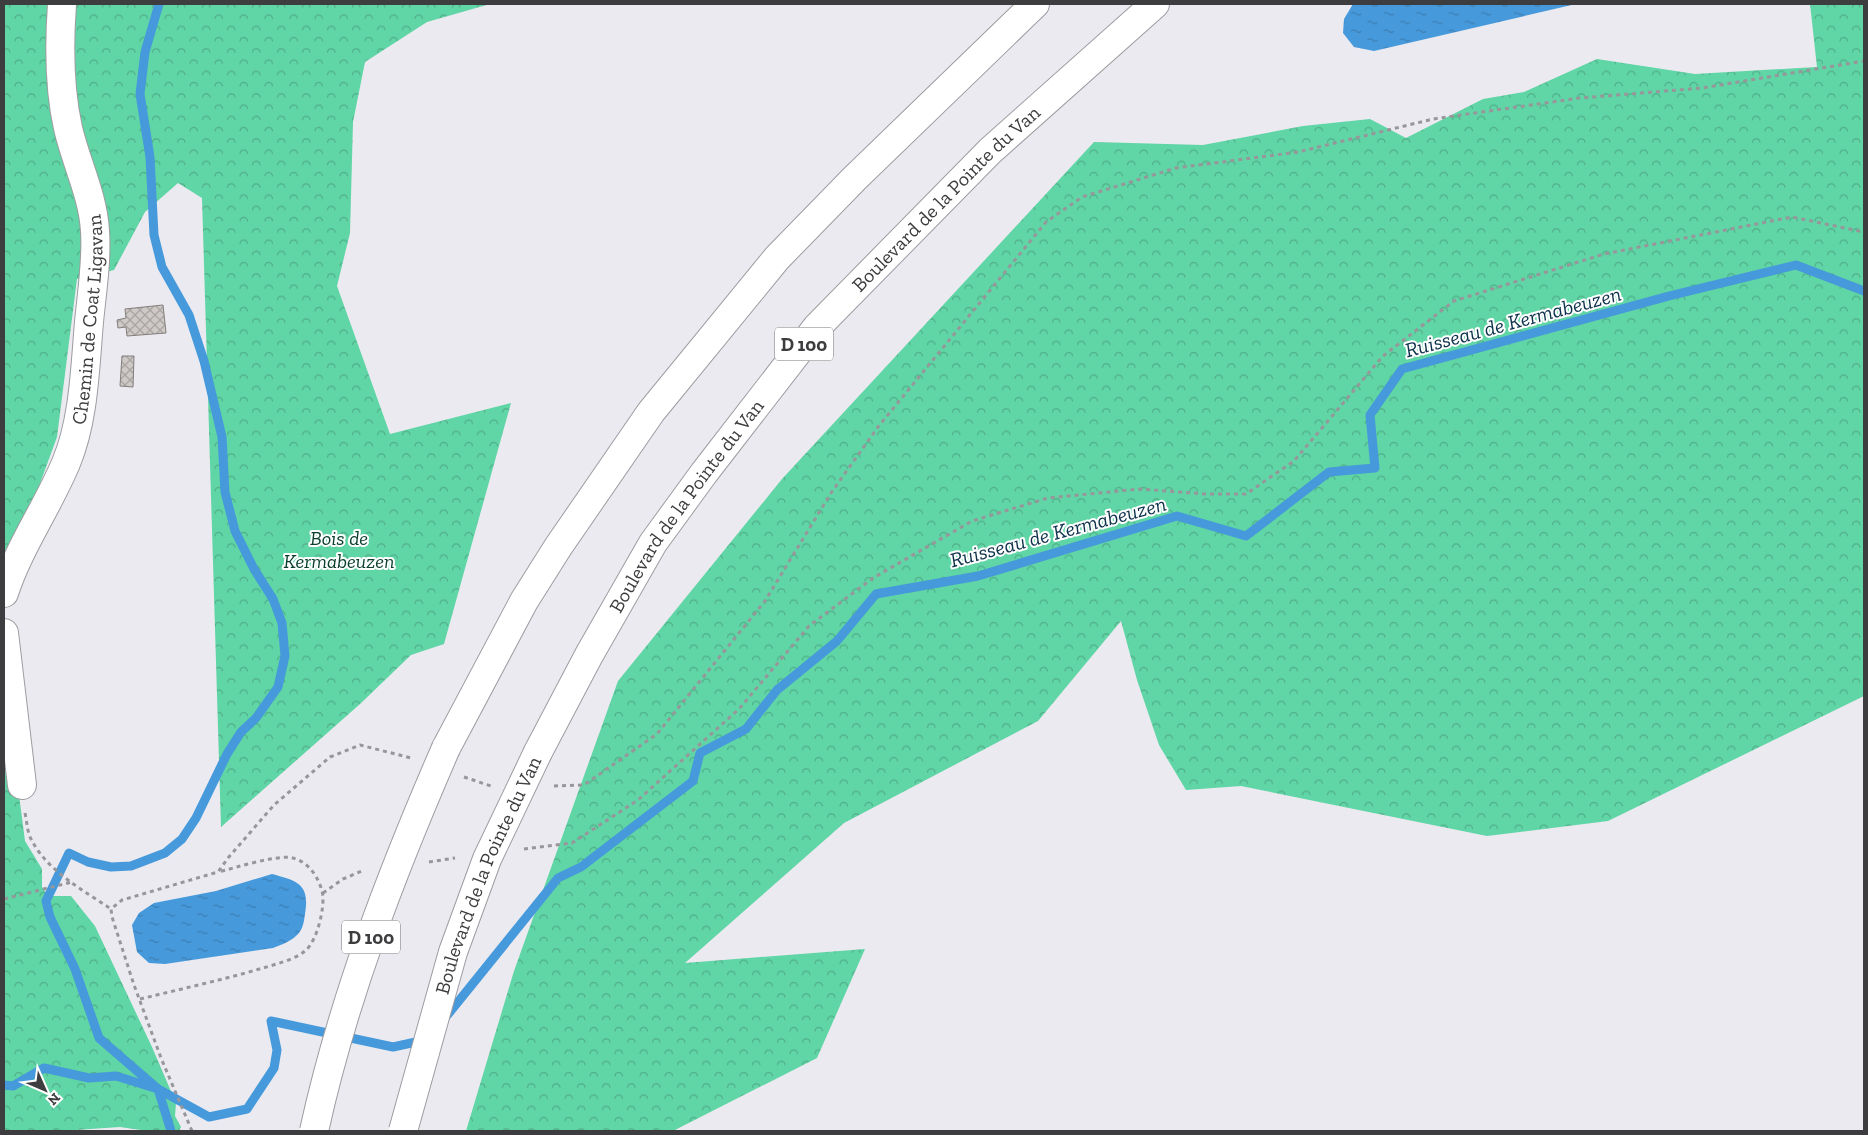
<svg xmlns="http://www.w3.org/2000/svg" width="1868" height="1135" viewBox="0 0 1868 1135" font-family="'Zilla Slab',serif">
  <defs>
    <pattern id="forest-crowns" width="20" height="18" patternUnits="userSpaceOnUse" patternTransform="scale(1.25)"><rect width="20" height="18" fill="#60d5a5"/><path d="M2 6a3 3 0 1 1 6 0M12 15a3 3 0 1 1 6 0" fill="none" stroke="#50ae88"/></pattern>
    <pattern id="water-ripples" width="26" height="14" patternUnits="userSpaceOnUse" patternTransform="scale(1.25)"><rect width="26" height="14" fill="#4699db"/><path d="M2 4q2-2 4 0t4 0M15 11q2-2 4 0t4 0" fill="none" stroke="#3c7eb3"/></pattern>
    <pattern id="building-cross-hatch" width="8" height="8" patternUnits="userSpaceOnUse" patternTransform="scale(1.25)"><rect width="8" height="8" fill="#cec9c6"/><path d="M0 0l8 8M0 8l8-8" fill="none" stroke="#a8a4a2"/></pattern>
  </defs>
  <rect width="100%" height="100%" fill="#eaeaf0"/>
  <!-- forest -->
  <g fill="url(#forest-crowns)">
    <polygon points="4,4 490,4 427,22 365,62 353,122 350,233 337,286 390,434 511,403 444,644 411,655 360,704 221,827 202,198 178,183 145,212 114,270 77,279 57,437 4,582"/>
    <polygon points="1810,4 1864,4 1864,696 1608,821 1487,836 1241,786 1186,790 1159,745 1137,680 1121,621 1038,721 844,823 685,963 865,949 817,1058 673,1131 466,1131 514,971 618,681 782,479 1094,142 1203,145 1303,126 1370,119 1406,138 1483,99 1524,92 1597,59 1695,74 1817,67"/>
    <polygon points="4,680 25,841 42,869 42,887 48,896 71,896 95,926 152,1047 176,1103 175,1116 181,1127 179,1131 148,1131 120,1127 61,1131 4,1131"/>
  </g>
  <!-- water -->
  <g fill="url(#water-ripples)">
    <polygon points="1353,4 1576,4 1374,51 1354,47 1343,33 1344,19"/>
    <path d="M272,874C298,881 310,884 305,914C304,921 303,930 297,935C291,941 281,945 273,948L165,964L149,963L137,952L132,925L139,913L154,903L216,891Z"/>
  </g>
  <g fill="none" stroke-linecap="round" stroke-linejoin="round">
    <!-- stream -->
    <g stroke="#4699db" stroke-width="9">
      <polyline points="159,4 145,52 140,94 150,157 154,235 162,267 189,315 204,361 222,437 225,492 235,531 254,569 273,599 282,623 285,656 278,687 256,718 241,732 227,754 196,818 182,839 165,853 131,866 111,867 88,862 69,853 46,901 50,917 75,969 99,1038 158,1089 171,1131"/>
      <polyline points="445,1018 558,878 581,867 693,781 700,753 746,729 777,690 837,641 876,594 978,576 1177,516 1246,536 1329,472 1375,468 1370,415 1402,369 1669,296 1796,265 1864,291"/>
      <polyline points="4,1085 13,1086 44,1068 89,1078 116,1076 158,1089 209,1117 247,1109 274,1068 277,1050 271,1021 393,1047 425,1040"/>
    </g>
  </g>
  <!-- building -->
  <g fill="url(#building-cross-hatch)" stroke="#827e7a">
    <polygon points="163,305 166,333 127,336 126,327 118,328 117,320 126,318 125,309"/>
    <polygon points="122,356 134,356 133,387 120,386"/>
  </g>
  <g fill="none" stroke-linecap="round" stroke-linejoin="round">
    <!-- minor casing -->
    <g stroke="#9d9ca1" stroke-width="30">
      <g id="minor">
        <path id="s1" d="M4,593C19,547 47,508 66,463C84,420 85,368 89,322C92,291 97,261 95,231C93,195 76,163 68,128C59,88 59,45 62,4"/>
        <polyline points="4,633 22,785"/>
      </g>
    </g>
    <!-- trunk casing -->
    <g stroke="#9d9ca1" stroke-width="30">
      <g id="trunk">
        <polyline points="446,748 524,601 558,547 651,412 777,258 855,178 1035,4"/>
        <path id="s2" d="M538,752L589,655L653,543L704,473L817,327L990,151L1155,4"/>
      </g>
    </g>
    <!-- path -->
    <g stroke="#97979b" stroke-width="3" stroke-dasharray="4 4" stroke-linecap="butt">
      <polyline points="464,777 491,786"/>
      <polyline points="554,786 584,785 657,734 765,601 831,493 878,427 1046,222 1082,197 1176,168 1298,152 1433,119 1580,98 1702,88 1864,61"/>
      <path d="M25,813C27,822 27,831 31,839C47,871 83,890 111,909"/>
      <polyline points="524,849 572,843 638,800 739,709 809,626 873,578 972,521 1048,498 1140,489 1206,494 1246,494 1294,461 1383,356 1454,301 1604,254 1792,217 1864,232"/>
      <polyline points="429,862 455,858"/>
      <polyline points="323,893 343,879 364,870"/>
      <polyline points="4,899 72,882"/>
      <path d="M140,999C181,989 222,980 263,968C276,964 294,960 305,951C317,942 326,905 322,891C318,876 308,862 293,858C278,854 235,868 218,872"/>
      <polyline points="192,1131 161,1058 134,985 112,917 111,909 122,900 218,872 228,858 274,805 330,757 360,745 411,758"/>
    </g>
    <!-- minor -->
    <use href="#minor" stroke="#fff" stroke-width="28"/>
    <!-- trunk -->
    <use href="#trunk" stroke="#fff" stroke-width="28"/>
    <!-- trunk-bridge casing -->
    <g stroke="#9d9ca1" stroke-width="30" stroke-linecap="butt">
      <g id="trunk-bridge">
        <path d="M314,1131C343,999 392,872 446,748"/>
        <path id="s3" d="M403,1131L453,952L487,859L538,752"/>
      </g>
    </g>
    <!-- trunk-bridge -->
    <use href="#trunk-bridge" stroke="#fff" stroke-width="28"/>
  </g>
  <g text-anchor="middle" stroke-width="4" stroke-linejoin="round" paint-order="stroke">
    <!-- shield labels -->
    <g fill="#fff" stroke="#777779" stroke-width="1">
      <rect x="775" y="327.5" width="58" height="33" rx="4"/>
      <rect x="342" y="920.5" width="58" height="33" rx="4"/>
    </g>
    <g font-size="19" font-weight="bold" fill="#3d3d3f">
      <text x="804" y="351">D 100</text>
      <text x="371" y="944">D 100</text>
    </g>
    <!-- street labels -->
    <g font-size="20" fill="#3d3d3f" stroke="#fff">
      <text dy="7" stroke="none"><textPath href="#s2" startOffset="692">Boulevard de la Pointe du Van</textPath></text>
      <text dy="7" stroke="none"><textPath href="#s1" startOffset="290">Chemin de Coat Ligavan</textPath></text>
      <text dy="7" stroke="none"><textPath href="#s2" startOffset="288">Boulevard de la Pointe du Van</textPath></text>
      <text dy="7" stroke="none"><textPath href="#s3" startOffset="270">Boulevard de la Pointe du Van</textPath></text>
    </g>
    <!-- park labels -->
    <g font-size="20" font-style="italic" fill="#0c402d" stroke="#fff">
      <text x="339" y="545">Bois de<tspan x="339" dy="23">Kermabeuzen</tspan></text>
    </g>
    <!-- water labels -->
    <g font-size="21" font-style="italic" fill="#0e314c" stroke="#fff">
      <text transform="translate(1513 322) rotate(-15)" y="7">Ruisseau de Kermabeuzen</text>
      <text transform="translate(1058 532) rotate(-15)" y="7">Ruisseau de Kermabeuzen</text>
    </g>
  </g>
  <!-- border -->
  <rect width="1868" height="1135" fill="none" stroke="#3d3d3f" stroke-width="10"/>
  <!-- north arrow -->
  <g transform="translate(45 1090) rotate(135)" stroke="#ffffff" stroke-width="4" paint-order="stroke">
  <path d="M0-4L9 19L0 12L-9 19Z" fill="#3d3d3f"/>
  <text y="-8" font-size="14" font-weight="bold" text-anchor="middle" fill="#3d3d3f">N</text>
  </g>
</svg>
